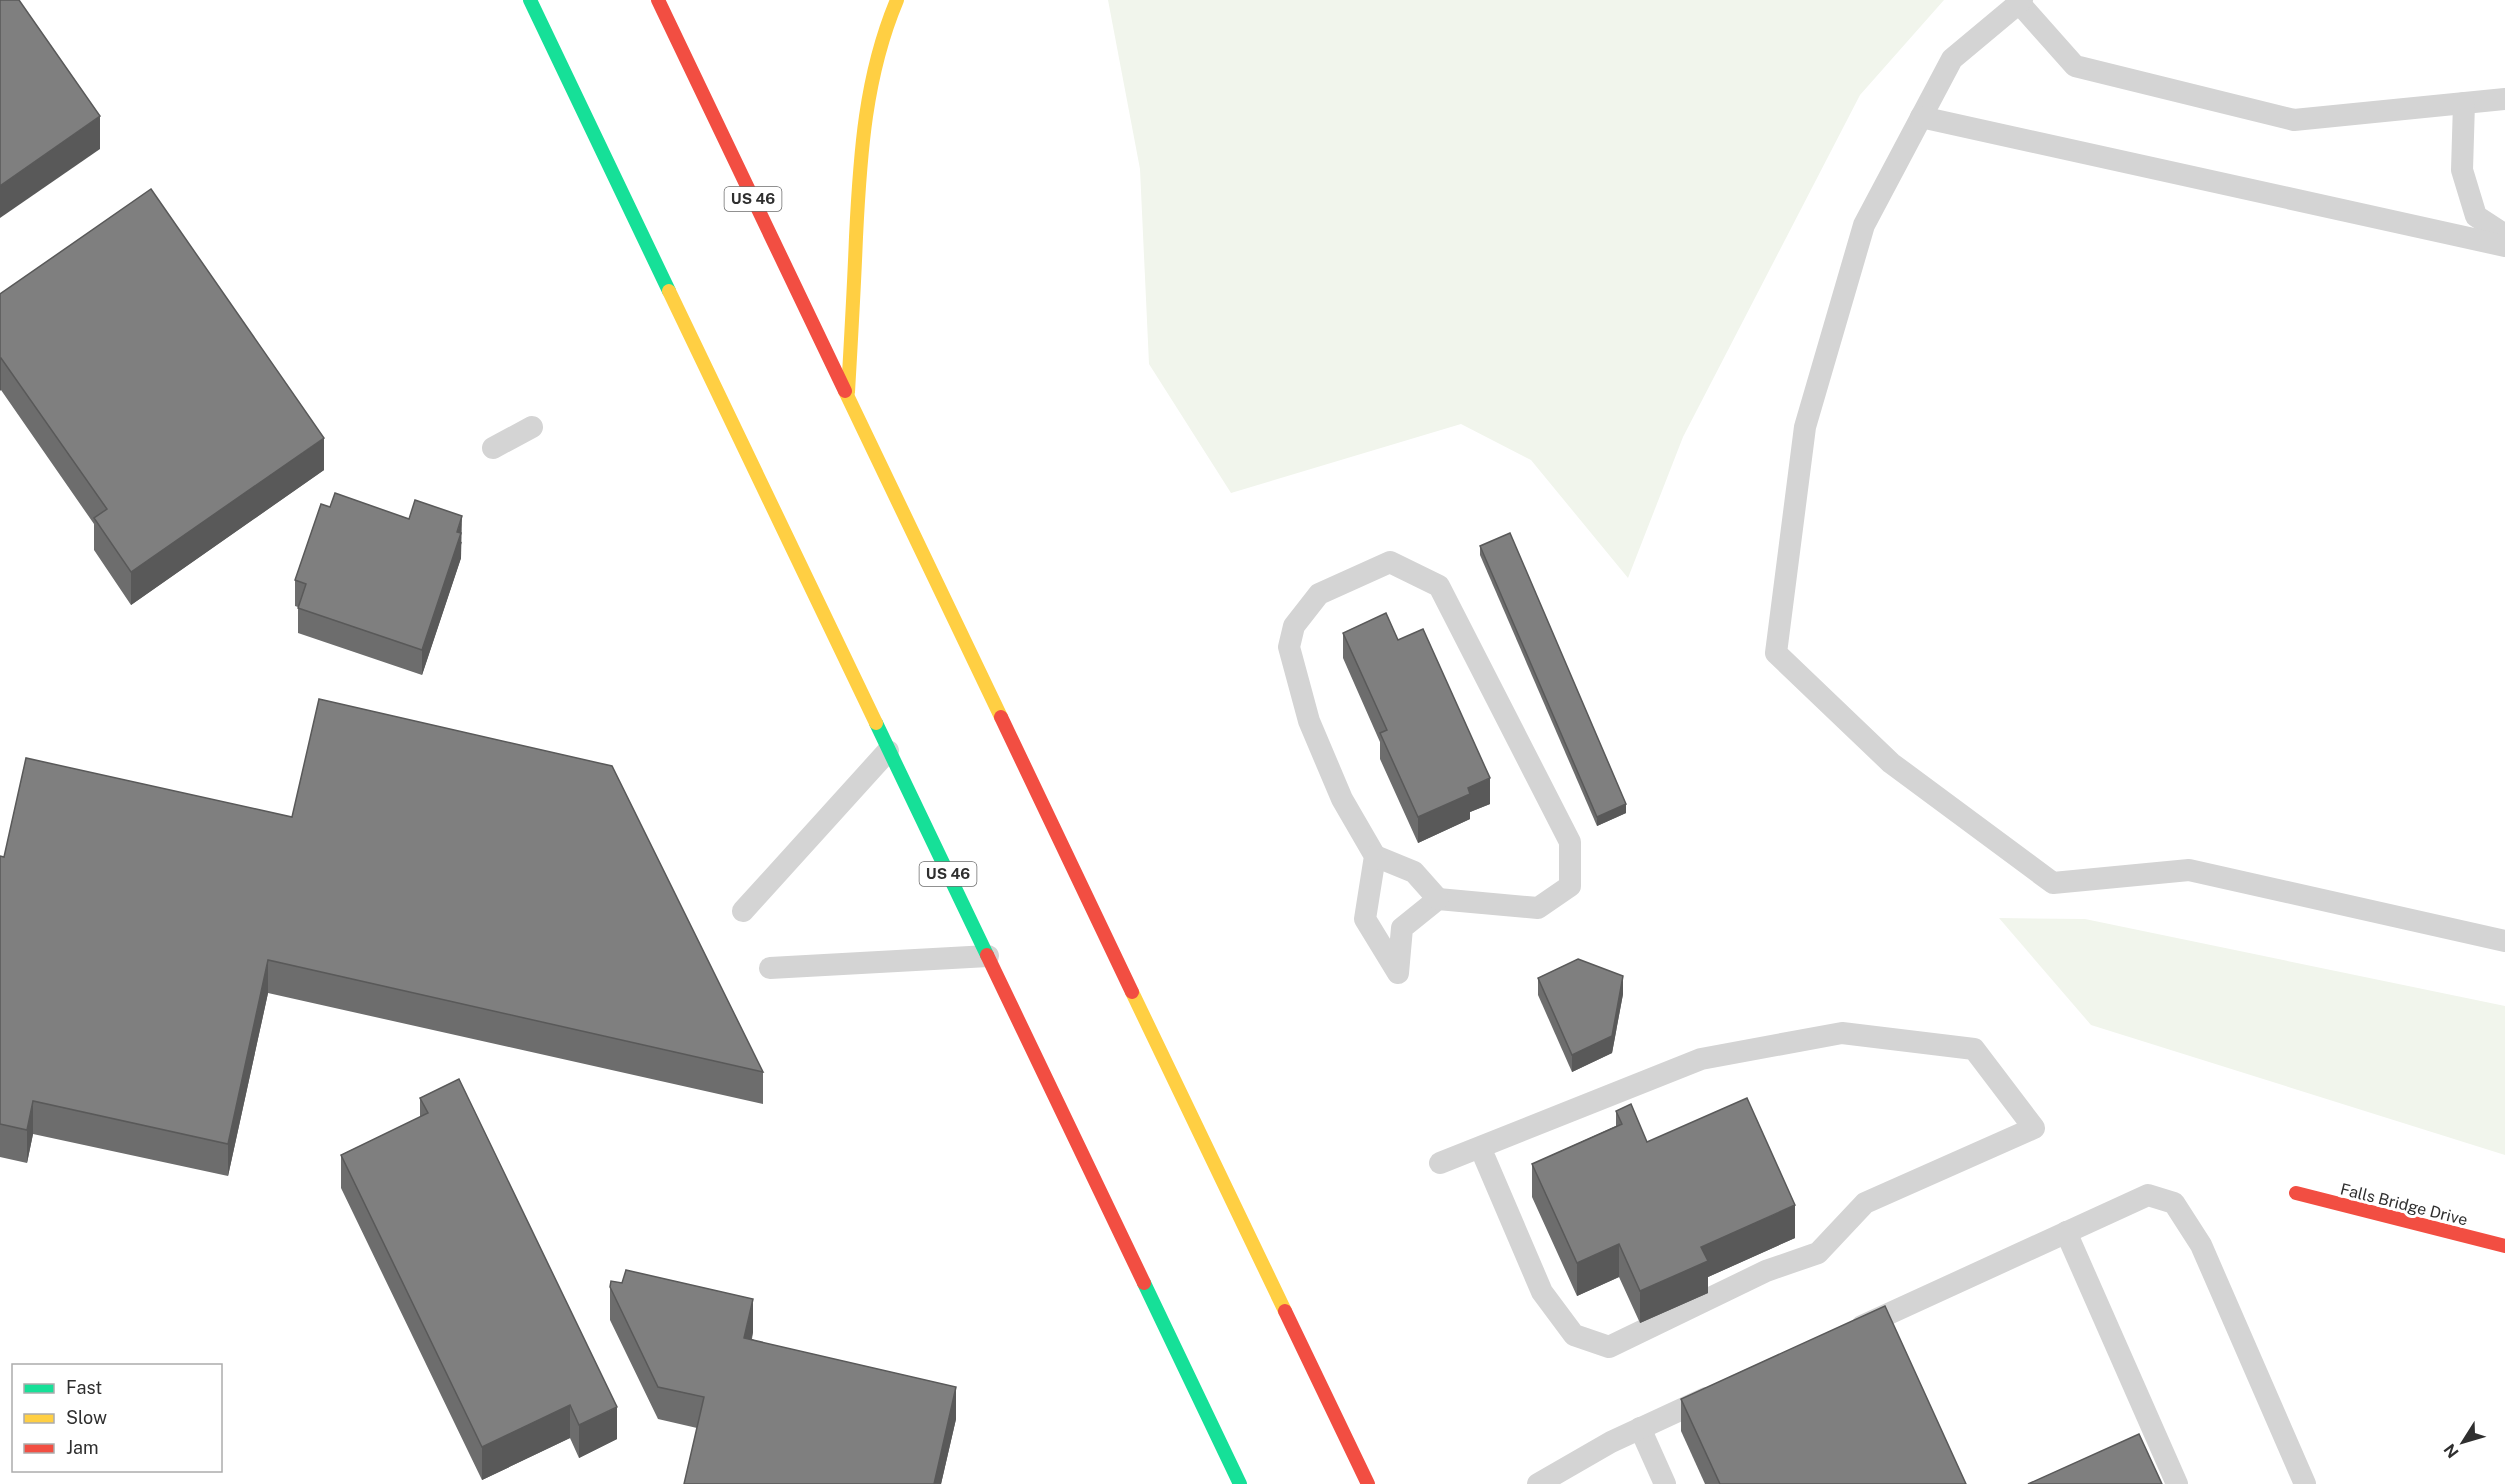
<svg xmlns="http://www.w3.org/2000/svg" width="2505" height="1484" viewBox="0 0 2505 1484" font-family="'Public Sans',sans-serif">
  <rect width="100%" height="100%" fill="#fff"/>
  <!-- green -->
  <g fill="#f1f5ec">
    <polygon points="1108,0 1944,0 1860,95 1683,437 1628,578 1531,460 1461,424 1231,493 1149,364 1140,169"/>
    <polygon points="1999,918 2085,919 2505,1006 2505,1155 2091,1025"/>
  </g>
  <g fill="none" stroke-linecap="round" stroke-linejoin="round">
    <!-- lane -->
    <g stroke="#d4d4d4" stroke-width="22">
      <polyline points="2022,0 2019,3 2075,66 2294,120 2505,99"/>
      <polyline points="2019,3 1952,59 1864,225 1805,427 1776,653 1891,763 2053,883 2189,870 2505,941"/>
      <polyline points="2464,103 2462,170 2476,216 2505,235"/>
      <polyline points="1921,117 2505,246"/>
      <polyline points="493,448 532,427"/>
      <polygon points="1390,562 1439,586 1570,842 1570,886 1538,908 1438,899 1402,928 1398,973 1365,919 1375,856 1342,799 1309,721 1289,647 1294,626 1319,594"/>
      <polyline points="1375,856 1414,872 1438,899"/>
      <polyline points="743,911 888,751"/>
      <polyline points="770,968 988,956"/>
      <polyline points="1440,1163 1701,1059 1842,1033 1974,1049 2034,1128 1865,1203 1818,1253 1766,1271 1609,1347 1574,1335 1542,1292 1480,1147"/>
      <polyline points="2066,1232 2177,1484"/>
      <polyline points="1862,1326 2148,1195 2174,1203 2201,1245 2305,1484"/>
      <polyline points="1640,1428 1665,1484"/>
      <polyline points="1538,1484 1611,1442 1706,1398"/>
    </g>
    <!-- fast -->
    <g stroke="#16e098" stroke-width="14">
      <polyline points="530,0 669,291"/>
      <polyline points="876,723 987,955"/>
      <polyline points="1144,1283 1240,1484"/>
    </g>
    <!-- slow -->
    <g stroke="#ffcf43" stroke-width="14">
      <polyline points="669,291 876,723"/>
      <polyline points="845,391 1001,717"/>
      <path d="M848,392C851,340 854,289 856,237C860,155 865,76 897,0"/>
      <polyline points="1132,992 1285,1311"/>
    </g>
    <!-- jam -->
    <g stroke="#f24e42" stroke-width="14">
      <polyline points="658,0 845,391"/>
      <polyline points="1001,717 1132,992"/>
      <polyline points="987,955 1144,1283"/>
      <polyline points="2296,1193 2505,1246"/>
      <polyline points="1285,1311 1368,1484"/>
    </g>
  </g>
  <!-- wall -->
  <g fill="#6d6d6d">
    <polygon points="0,294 324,470 131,605 94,550 94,524 1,390"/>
    <polygon points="330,507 462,542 461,545 461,558 422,675 298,633 298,607 295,606 295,580"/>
    <polygon points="1480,546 1626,813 1597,826 1480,555"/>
    <polygon points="1343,633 1398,640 1490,804 1470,812 1470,819 1418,843 1380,759 1380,742 1343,658"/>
    <polygon points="0,856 763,1072 763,1104 268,993 228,1176 33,1134 27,1163 0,1157"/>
    <polygon points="1538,978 1623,994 1612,1053 1572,1072 1538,995"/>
    <polygon points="420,1098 617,1439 579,1458 570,1438 482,1480 341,1188 341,1155 420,1117"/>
    <polygon points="1616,1111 1647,1142 1795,1238 1708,1277 1708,1293 1640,1323 1619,1277 1577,1296 1532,1197 1532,1164 1616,1126"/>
    <polygon points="610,1287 753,1332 752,1339 956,1419 941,1484 684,1484 697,1428 658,1419 610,1320"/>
    <polygon points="1681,1399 1966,1484 1705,1484 1681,1431"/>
  </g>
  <!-- shaded-wall -->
  <g fill="#595959">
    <polygon points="100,116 100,149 0,218 0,186"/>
    <polygon points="0,358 1,358 1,390 0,391"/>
    <polygon points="324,438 324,470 131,605 131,572"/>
    <polygon points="462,516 461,558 422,675 422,650"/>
    <polygon points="1490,778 1490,804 1470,812 1470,819 1418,843 1418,817 1468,788"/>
    <polygon points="1626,804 1626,813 1597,826 1597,817"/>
    <polygon points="268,960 268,993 228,1176 228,1144"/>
    <polygon points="1623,976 1623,994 1612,1053 1572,1072 1572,1055"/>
    <polygon points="33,1101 33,1134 27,1163 27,1130"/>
    <polygon points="1795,1205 1795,1238 1708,1277 1708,1293 1640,1323 1640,1291 1701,1247"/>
    <polygon points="1619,1244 1619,1277 1577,1296 1577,1263"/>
    <polygon points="753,1299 753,1332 744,1370 744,1338"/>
    <polygon points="956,1387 956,1419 941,1484 934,1484"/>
    <polygon points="570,1405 570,1438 482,1480 482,1447"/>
    <polygon points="617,1407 617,1439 579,1458 579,1425"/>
  </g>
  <!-- building -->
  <g fill="#7f7f7f" stroke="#595959" stroke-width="1.5">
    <polygon points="0,0 19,0 100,116 0,186"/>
    <polygon points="151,189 324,438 131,572 94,518 107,509 1,358 0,358 0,294"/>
    <polygon points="335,493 409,519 415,500 462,516 457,532 461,533 422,650 298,608 306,584 295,580 321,504 330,507"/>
    <polygon points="1510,533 1626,804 1597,817 1480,546"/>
    <polygon points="1386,613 1398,640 1423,629 1490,778 1468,788 1470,794 1418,817 1380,733 1387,730 1343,633"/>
    <polygon points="319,699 612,766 763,1072 268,960 228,1144 33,1101 27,1130 0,1124 0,856 4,857 26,758 292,817"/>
    <polygon points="1578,959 1623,976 1612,1036 1572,1055 1538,978"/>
    <polygon points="459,1079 617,1407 579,1425 570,1405 482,1447 341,1155 428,1113 420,1098"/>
    <polygon points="1747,1098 1795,1205 1701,1247 1708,1261 1640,1291 1619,1244 1577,1263 1532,1164 1622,1124 1616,1111 1631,1104 1647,1142"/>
    <polygon points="626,1270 753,1299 744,1338 956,1387 934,1484 684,1484 704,1397 658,1387 610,1287 611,1281 622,1283"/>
    <polygon points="1885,1306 1966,1484 1720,1484 1681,1399"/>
    <polygon points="2139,1434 2162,1484 2028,1484"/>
  </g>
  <g text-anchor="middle" stroke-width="6" stroke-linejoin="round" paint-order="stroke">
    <!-- shield labels -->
    <g fill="#fff" stroke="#6d6d6d" stroke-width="1.5">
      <rect x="724.5" y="187" width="57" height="24" rx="4.5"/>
      <rect x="919.5" y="862" width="57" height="24" rx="4.5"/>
    </g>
    <g font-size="15" font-weight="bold" fill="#2f2f2f">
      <text x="753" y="204">US 46</text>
      <text x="948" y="879">US 46</text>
    </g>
    <!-- street labels -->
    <g font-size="16" fill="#2f2f2f" stroke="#fff">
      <text transform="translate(2404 1204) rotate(14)" y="6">Falls Bridge Drive</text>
    </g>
  </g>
  <!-- legend -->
  <rect x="12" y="1364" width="210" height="108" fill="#ffffff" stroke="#acacac" stroke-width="1.5"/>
  <rect x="24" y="1384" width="30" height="9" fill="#16e098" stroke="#acacac" stroke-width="1.5"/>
  <text x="66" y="1394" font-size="18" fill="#2f2f2f">Fast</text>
  <rect x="24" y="1414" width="30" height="9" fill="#ffcf43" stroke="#acacac" stroke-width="1.5"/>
  <text x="66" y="1424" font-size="18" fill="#2f2f2f">Slow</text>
  <rect x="24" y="1444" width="30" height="9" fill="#f24e42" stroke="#acacac" stroke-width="1.5"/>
  <text x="66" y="1454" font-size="18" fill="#2f2f2f">Jam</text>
  <!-- north arrow -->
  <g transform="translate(2463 1442) rotate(233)" stroke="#ffffff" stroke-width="4.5" paint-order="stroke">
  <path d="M0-4.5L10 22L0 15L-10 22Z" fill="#2f2f2f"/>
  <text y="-9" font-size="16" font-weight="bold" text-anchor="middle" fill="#2f2f2f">N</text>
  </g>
</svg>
